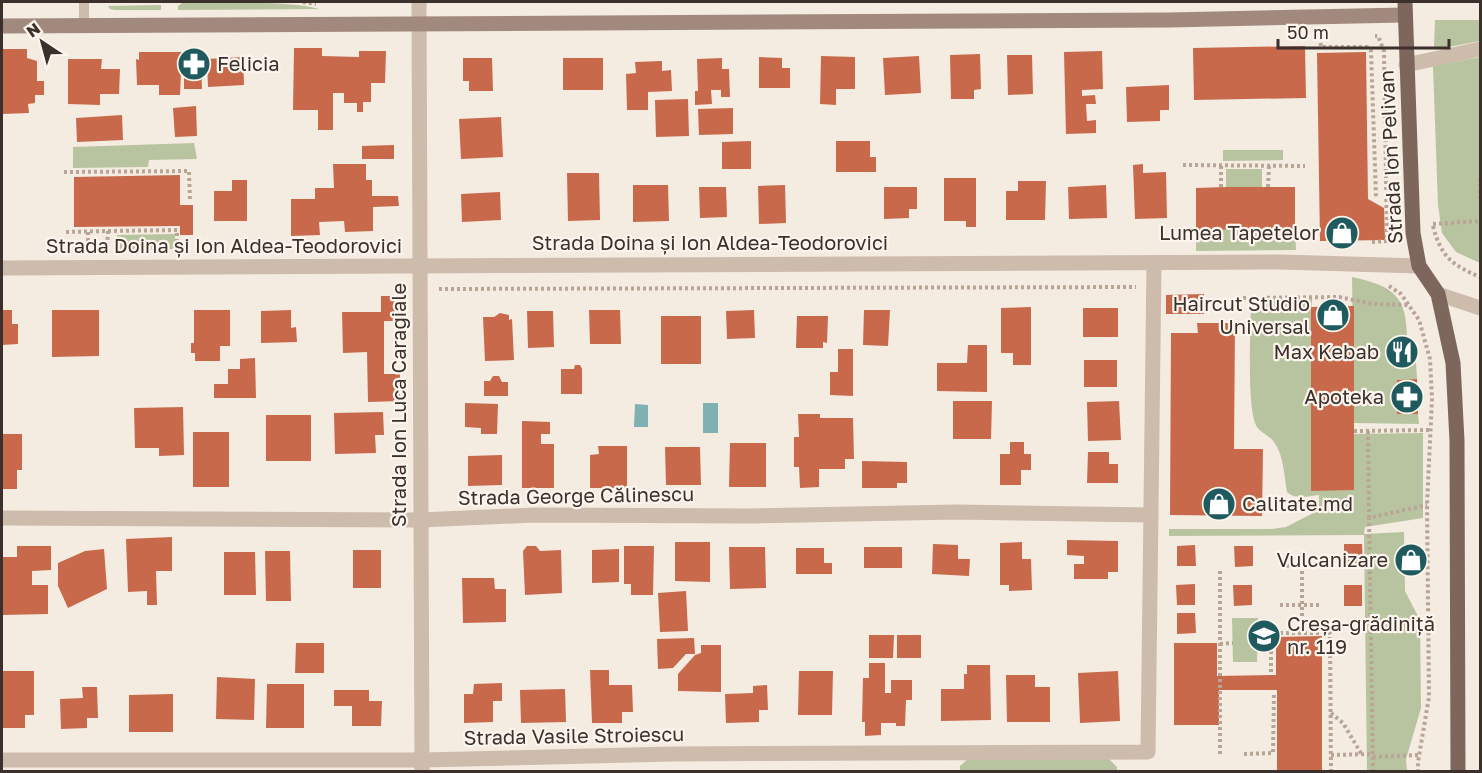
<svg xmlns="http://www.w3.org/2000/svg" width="1482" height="773" viewBox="0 0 1482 773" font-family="'Golos Text',sans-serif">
  <rect width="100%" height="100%" fill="#f4ebe1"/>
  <!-- green -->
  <g fill="#b8c4a0">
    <path d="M182,3C216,3 290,0 319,9L178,10V6Z"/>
    <polygon points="161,5 161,10 114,10 110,9 108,6"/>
    <polygon points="1435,20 1480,20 1480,41 1438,49 1434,47"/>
    <polygon points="1480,57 1480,263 1456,252 1442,233 1438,205 1433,66"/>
    <polygon points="194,143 197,159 149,160 148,167 73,168 73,147"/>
    <polygon points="1223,150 1283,150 1283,160 1223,161"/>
    <rect x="1226" y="169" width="36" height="18"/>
    <polygon points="1295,229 1296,250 1196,251 1196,230"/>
    <polygon points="175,234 175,249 117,250 117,235"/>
    <path d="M1352,277C1394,286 1407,296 1407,340L1396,341L1397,363H1416L1417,379L1397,380V414H1418L1419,424L1354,423Z"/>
    <path d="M1312,299V490H1354V434L1423,433V518L1365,527L1364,534L1404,532L1405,591L1420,620L1421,708L1406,759L1407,771H1367L1364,535L1169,536V529H1272L1286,527L1319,510V495C1308,496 1295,500 1287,492C1284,475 1284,456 1274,442C1270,436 1261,433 1257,427C1246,410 1251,325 1251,301Z"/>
    <polygon points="1232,618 1258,618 1257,662 1233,662"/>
    <polygon points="968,759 1109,759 1117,767 1117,772 1066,772 1066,770 960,771 960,766"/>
  </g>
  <!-- water -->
  <g fill="#7fb0b2">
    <rect x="703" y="403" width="15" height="30"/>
    <polygon points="635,404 648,405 648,427 634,427"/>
  </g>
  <!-- building -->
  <g fill="#c8694b">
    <polygon points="1305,46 1306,98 1194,100 1193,48"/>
    <polygon points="294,48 322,48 322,56 359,57 359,51 386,51 385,83 371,83 371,102 363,102 363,112 357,112 357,103 344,103 344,93 333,93 333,130 318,130 318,110 293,110"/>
    <polygon points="2,49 27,49 27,58 37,61 37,81 44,81 44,95 35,95 35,103 28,104 29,113 2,114"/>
    <polygon points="1102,51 1103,89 1082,90 1082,96 1095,95 1096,104 1086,104 1087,121 1096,120 1096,133 1066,134 1064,52"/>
    <polygon points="139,52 182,52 180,95 159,95 159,85 137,85 136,59 139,60"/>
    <polygon points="1366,52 1368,199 1384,208 1385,240 1320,241 1317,53"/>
    <polygon points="980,54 981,89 974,90 974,99 951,99 950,55"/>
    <polygon points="1007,55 1032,55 1033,94 1008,95"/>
    <polygon points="821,56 855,57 855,89 836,89 836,105 820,104"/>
    <polygon points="919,56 921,93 885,95 883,58"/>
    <polygon points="243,57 244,85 208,87 207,59"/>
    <polygon points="759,57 782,58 782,68 790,68 790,88 759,88"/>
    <polygon points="463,58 492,58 493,91 469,91 469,81 463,81"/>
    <rect x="563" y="58" width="40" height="32"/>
    <polygon points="722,58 722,69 729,69 730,97 721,97 721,90 711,90 712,104 695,105 695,91 698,91 697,59"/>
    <polygon points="68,59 102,59 101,69 120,69 119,94 100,94 100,105 68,104"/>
    <polygon points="201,59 202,89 184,89 184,60"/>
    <polygon points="662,61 662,71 671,70 672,91 648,92 648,110 627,110 626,74 636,73 635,62"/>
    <polygon points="1169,85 1169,110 1160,110 1160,121 1127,122 1126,87"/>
    <polygon points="688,99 689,136 656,137 655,100"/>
    <polygon points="196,106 197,136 175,137 173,108"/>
    <polygon points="733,108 733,134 699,135 698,109"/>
    <polygon points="122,115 123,140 77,142 76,118"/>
    <polygon points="501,117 503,157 461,159 459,119"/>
    <polygon points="751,141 751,169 722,169 722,142"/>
    <polygon points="836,141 870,141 870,157 876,157 876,172 836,172"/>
    <polygon points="394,145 394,159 362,159 362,146"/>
    <polygon points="333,164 366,164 366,180 372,180 372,196 398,196 399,206 373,207 373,231 345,232 344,221 319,222 320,235 291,236 291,199 315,199 315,188 334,188"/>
    <polygon points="1143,164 1143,173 1166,172 1167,218 1135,219 1133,165"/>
    <polygon points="567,173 599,173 600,220 568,221"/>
    <polygon points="180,175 180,205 193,205 193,235 180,235 180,226 74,227 74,177"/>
    <polygon points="944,178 976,178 976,227 966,227 966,221 944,221"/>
    <polygon points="232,180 247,180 247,221 214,221 214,191 232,191"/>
    <polygon points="1018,181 1046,181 1045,220 1006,220 1006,191 1018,191"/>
    <polygon points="633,185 668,185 669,221 633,222"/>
    <polygon points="785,185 786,223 759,224 758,186"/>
    <polygon points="1106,185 1107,218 1069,219 1068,187"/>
    <polygon points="699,187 726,187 727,217 700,218"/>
    <polygon points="884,187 917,187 917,209 909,209 909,218 884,219"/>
    <polygon points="1226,187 1295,187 1295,229 1196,230 1196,188"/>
    <polygon points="500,192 501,220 462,222 461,194"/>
    <polygon points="1204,294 1204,314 1166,314 1166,295"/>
    <polygon points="381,296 395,296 396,321 384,321 384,374 400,374 400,401 368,402 367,352 343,353 342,312 381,312"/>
    <polygon points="1354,306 1354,490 1311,491 1311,307"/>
    <polygon points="1031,307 1031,365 1013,365 1013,353 1001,353 1001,308"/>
    <rect x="1083" y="308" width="35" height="29"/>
    <polygon points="2,310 12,310 12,324 18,324 18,344 2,345"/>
    <polygon points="52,310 99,310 99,356 52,357"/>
    <polygon points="194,310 230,310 230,346 220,346 220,361 195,361 195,353 191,353 191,343 194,343"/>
    <polygon points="291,310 291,328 296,327 297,342 261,343 261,311"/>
    <polygon points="589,310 620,310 621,344 590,344"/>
    <polygon points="754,310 755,338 727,339 726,311"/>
    <polygon points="864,310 890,310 888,346 863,345"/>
    <polygon points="527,311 553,311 554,347 528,348"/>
    <polygon points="500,313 509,315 509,320 512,319 514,360 485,361 483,317 494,317"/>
    <rect x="661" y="316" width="40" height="48"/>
    <polygon points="797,316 828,316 827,343 823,342 823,348 796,348"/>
    <polygon points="1197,323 1235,323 1234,449 1263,449 1262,516 1170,515 1171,333 1198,333"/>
    <polygon points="1396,340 1407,340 1408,363 1397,364"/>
    <polygon points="968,345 987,345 987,392 937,391 937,363 967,363"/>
    <polygon points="838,349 853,349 853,396 830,395 830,372 838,372"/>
    <polygon points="255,358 256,398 214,398 214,384 228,384 228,369 240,369 240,359"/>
    <rect x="1084" y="360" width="33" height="27"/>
    <polygon points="575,365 580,365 582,369 582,394 561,394 561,369 574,369"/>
    <polygon points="493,376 499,376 502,382 508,382 508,396 484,396 484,381 490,381"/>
    <polygon points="1417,379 1418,414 1397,414 1397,380"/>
    <polygon points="953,401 992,401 991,439 953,439"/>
    <polygon points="1119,401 1121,440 1088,441 1087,402"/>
    <polygon points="465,403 498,404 497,434 481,434 481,428 465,427"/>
    <polygon points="183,407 184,455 159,456 159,448 135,448 134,408"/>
    <polygon points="383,412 384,435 375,435 376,453 335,454 334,413"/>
    <polygon points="798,414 820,414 820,418 853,418 854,459 845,459 845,469 819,469 819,487 800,488 799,467 794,467 794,437 799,437"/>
    <rect x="266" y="415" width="45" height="46"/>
    <polygon points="522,421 550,422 550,434 541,434 541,444 554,444 554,488 522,488"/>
    <rect x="193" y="432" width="36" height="55"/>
    <polygon points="2,434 22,434 22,470 17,470 17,489 2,489"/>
    <polygon points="1010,442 1024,442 1024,454 1031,454 1031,470 1021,470 1021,485 1000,485 1000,454 1010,454"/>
    <polygon points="730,443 766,443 766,487 729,487"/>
    <polygon points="598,446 627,446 627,488 590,488 590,455 599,454"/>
    <polygon points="665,447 700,447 701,485 666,485"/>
    <polygon points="1088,452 1109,452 1109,464 1118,464 1118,483 1087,483"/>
    <polygon points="502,455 502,485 468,486 468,456"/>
    <polygon points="862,461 907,462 907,483 897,483 897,488 862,488"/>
    <polygon points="172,537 172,571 156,571 157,605 147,605 147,591 128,592 126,539"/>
    <polygon points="1067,540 1118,541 1118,572 1108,572 1108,579 1074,579 1074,564 1084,564 1084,556 1067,555"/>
    <polygon points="675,542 710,542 710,582 675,581"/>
    <polygon points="1022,542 1022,559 1031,559 1032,590 1009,591 1009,585 1000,585 1000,543"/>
    <polygon points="933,544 958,545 958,559 970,559 969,576 932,574"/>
    <polygon points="1344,544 1362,544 1363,565 1344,565"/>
    <polygon points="1195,545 1196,566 1177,566 1177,546"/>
    <polygon points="17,546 51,546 51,570 32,571 32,585 48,585 48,614 2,615 2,557 17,557"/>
    <polygon points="527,546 536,546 540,551 561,550 562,593 525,595 523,551"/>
    <polygon points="624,546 654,546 653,595 631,595 631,584 624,584"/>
    <polygon points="1234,546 1253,546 1253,566 1235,567"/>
    <polygon points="1415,546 1417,573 1406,574 1405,547"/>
    <polygon points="729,547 765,547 766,588 730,589"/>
    <rect x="864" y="547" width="38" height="21"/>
    <polygon points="796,548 824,548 824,563 832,563 832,574 796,574"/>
    <polygon points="104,549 107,589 68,608 58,586 58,563 85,551"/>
    <polygon points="619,549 619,582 592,583 592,550"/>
    <rect x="353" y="550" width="28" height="38"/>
    <polygon points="265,551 290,551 291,601 266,601"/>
    <polygon points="224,552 255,552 256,595 224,595"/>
    <polygon points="462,578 494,578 495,589 506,589 506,622 463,623"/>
    <polygon points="1195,584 1195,605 1177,605 1176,585"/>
    <polygon points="1233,585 1252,585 1252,605 1234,606"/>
    <rect x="1344" y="585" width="18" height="21"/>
    <polygon points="686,591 688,631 660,632 658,593"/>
    <polygon points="1177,613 1195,613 1196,633 1177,634"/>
    <polygon points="869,635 894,635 893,658 869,658"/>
    <rect x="897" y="635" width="24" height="23"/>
    <polygon points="1322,636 1322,772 1277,772 1277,690 1219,690 1219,725 1174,725 1174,643 1217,643 1217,676 1276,675 1276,637"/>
    <polygon points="694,638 695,654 686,654 673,668 658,669 657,639"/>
    <polygon points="296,643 324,643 324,673 295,673"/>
    <polygon points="701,645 721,645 721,692 678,691 678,674 695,655 701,653"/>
    <polygon points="869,663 885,663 885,693 891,693 891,680 912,680 912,700 906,700 905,726 896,726 896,723 881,723 881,735 865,736 865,722 862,722 863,678 869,678"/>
    <polygon points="967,665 990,665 991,720 941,721 941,689 964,689 964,674 967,674"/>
    <polygon points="590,670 609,670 609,685 632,685 633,712 622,712 622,723 592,723"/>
    <polygon points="2,671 34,671 34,715 25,715 25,728 2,728"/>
    <polygon points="799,671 833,671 832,715 798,715"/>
    <polygon points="1118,671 1120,721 1080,723 1078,673"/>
    <polygon points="1006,675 1035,675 1035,687 1050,687 1050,722 1007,722"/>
    <polygon points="217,677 255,679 254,720 216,719"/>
    <polygon points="502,683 502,701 493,701 493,722 464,723 464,694 473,694 474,684"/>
    <polygon points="267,684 304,684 304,728 266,728"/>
    <polygon points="767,685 768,710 759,710 759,722 726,723 725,694 753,693 753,686"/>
    <polygon points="82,687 97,687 98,718 87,718 87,728 61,729 60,699 83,698"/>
    <polygon points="565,689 566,722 521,723 520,690"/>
    <polygon points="334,690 369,690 369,701 382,701 381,726 352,726 352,706 334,706"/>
    <polygon points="173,694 173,732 129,732 129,695"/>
  </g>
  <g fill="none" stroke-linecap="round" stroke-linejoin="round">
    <!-- path -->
    <g stroke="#b9a596" stroke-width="4" stroke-dasharray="3 3" stroke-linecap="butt">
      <polyline points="303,2 316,4"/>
      <polyline points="1320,37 1321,47 1367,47 1371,51 1376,197"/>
      <polyline points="1183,165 1305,166"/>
      <polyline points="64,172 189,171 190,201"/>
      <polyline points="1480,178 1480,202"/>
      <polyline points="1221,187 1221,166"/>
      <polyline points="1268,187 1269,166"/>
      <polyline points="1433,224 1480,221"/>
      <path d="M1433,226C1441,257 1452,265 1480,277"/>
      <polyline points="108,231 177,230 177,250"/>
      <polyline points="66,232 108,231 107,250"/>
      <polyline points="88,232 88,249"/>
      <polyline points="1372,242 1387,241 1384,51 1378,36 1375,36"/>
      <polyline points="1389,286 1401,294 1419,320 1430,359 1432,399 1427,505 1429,697 1418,762 1418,772"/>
      <polyline points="439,289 1136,287"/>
      <polyline points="1243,298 1339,297 1373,304 1409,305"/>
      <polyline points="1354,431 1430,430"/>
      <polyline points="1368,431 1369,518"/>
      <polyline points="1302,553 1302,633"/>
      <polyline points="1280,566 1318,565"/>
      <polyline points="1280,605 1319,605"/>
      <polyline points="1220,644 1233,643"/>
      <polyline points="1271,672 1271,633 1330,633 1331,772"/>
      <polyline points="1331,713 1343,723 1362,755"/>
      <polyline points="1220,754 1220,569"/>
      <polyline points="1244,754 1273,753 1274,693"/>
      <polyline points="1331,755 1373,754"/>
      <polyline points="1373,757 1419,755"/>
      <polyline points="1373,772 1369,518 1427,505"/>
    </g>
    <!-- service -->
    <polyline stroke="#cdbbac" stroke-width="10" points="84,25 84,2"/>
    <!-- minor -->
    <g stroke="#cdbbac" stroke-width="15">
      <polyline points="419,2 422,772"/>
      <polyline points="1406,65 1480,49"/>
      <polyline points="2,268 1280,262 1419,266"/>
      <polyline points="1438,294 1480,308"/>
      <polyline points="2,518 420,520 535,515 753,516 957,512 1151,515"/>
      <polyline points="2,760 422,760 672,754 1148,752 1154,263"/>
    </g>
    <!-- secondary -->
    <polyline stroke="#a18a7d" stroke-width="15" points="2,26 1170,20 1405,15"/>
    <!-- primary -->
    <polyline stroke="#7d675c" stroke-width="15" points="1405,2 1413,233 1419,266 1438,294 1453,363 1457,441 1458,772"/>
  </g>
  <!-- icons -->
  <defs>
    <g id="pharmacy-disc" transform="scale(1.725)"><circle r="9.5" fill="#1f5a5e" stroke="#fbf5ee"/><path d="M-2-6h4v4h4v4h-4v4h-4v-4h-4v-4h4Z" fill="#fff"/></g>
    <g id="shop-disc" transform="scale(1.725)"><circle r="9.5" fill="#1f5a5e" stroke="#fbf5ee"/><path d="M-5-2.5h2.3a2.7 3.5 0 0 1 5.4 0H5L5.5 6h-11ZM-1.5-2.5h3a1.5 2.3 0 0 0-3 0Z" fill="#fff"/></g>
    <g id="restaurant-disc" transform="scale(1.725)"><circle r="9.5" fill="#1f5a5e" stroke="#fbf5ee"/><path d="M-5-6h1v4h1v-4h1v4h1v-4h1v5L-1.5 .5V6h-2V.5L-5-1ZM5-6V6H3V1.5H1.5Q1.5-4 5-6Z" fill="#fff"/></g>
    <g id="school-disc" transform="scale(1.725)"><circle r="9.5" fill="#1f5a5e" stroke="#fbf5ee"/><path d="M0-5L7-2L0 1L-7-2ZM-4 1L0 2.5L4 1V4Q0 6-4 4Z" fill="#fff"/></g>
  </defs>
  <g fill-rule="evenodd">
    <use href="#pharmacy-disc" x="194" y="64"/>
    <use href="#shop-disc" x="1342" y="233"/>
    <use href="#shop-disc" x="1333" y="315"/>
    <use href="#restaurant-disc" x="1402" y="352"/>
    <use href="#pharmacy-disc" x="1407" y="397"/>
    <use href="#shop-disc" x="1219" y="504"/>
    <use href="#shop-disc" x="1411" y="560"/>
    <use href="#school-disc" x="1264" y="636"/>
  </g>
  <g text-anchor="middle" stroke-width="4.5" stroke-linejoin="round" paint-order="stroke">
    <!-- poi labels -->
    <g font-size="20" fill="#3b302b" stroke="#fbf5ee" text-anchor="end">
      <text x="217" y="71" text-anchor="start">Felicia</text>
      <text x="1319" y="240">Lumea Tapetelor</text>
      <text x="1310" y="311">Haircut Studio<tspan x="1310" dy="23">Universal</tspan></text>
      <text x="1379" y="359">Max Kebab</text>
      <text x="1384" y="404">Apoteka</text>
      <text x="1242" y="511" text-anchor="start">Calitate.md</text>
      <text x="1388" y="567">Vulcanizare</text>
      <text x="1287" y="631" text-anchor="start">Creșa-grădiniță<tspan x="1287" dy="23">nr. 119</tspan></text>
    </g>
    <!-- street labels -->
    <g font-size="20" fill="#3b302b" stroke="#fbf5ee">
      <text transform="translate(1391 157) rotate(-93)" y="7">Strada Ion Pelivan</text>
      <text x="710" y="250">Strada Doina și Ion Aldea-Teodorovici</text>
      <text x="224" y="253">Strada Doina și Ion Aldea-Teodorovici</text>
      <text transform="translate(399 405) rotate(-90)" y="7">Strada Ion Luca Caragiale</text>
      <text transform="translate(576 496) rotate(-1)" y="7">Strada George Călinescu</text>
      <text transform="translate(574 736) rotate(-1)" y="7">Strada Vasile Stroiescu</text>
    </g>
  </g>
  <!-- border -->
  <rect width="1482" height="773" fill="none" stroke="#3b302b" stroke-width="6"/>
  <!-- north arrow -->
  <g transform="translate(42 42) rotate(324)" stroke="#fbf5ee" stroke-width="4.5" paint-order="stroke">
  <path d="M0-4.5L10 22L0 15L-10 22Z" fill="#3b302b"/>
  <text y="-9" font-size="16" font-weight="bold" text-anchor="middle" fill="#3b302b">N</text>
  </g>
  <!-- scale -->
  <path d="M1278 39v9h171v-9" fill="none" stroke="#3b302b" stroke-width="3"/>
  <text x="1287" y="39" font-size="18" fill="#3b302b" stroke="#fbf5ee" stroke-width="4.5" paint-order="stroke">50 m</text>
</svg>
